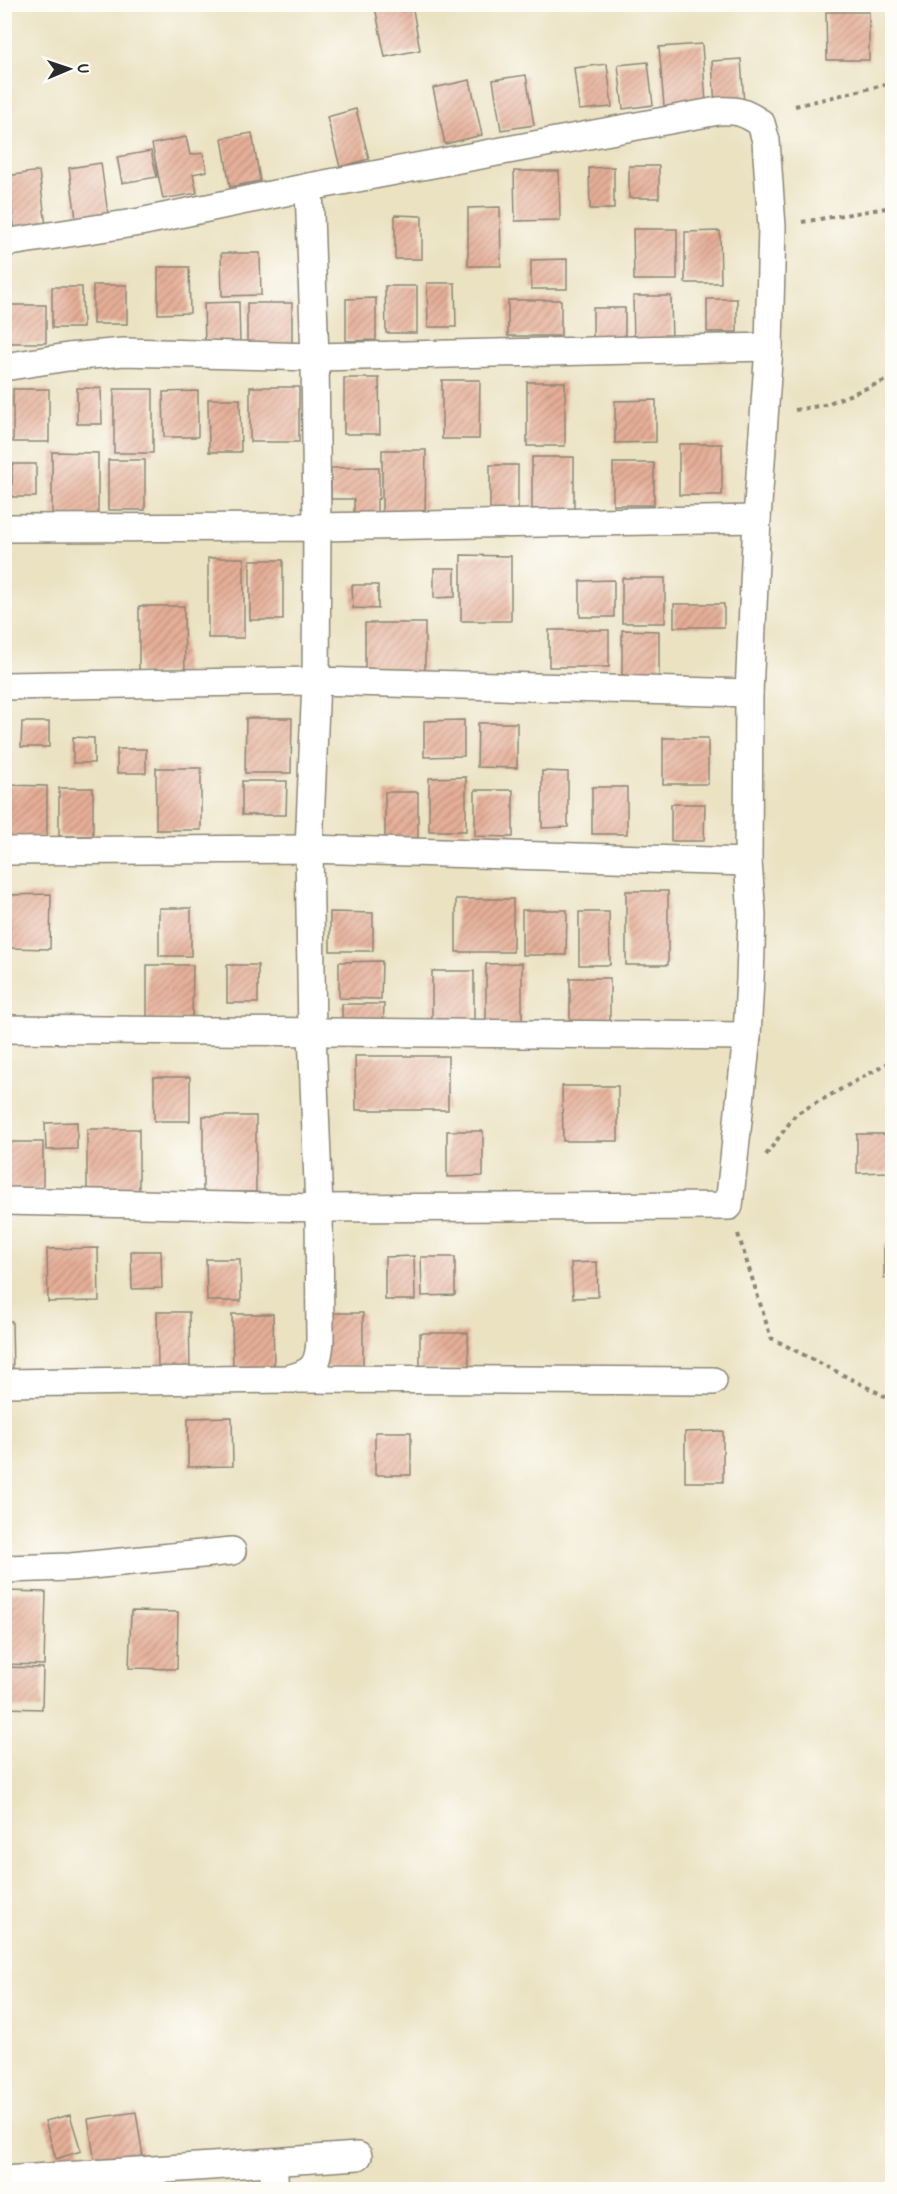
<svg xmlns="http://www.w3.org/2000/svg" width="897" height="2194" viewBox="0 0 897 2194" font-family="'Patrick Hand',sans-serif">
  <defs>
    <pattern id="building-hatch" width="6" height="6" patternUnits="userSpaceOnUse" patternTransform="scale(1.5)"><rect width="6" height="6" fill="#e6af98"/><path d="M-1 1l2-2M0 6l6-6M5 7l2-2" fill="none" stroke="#bb8f7c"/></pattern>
  </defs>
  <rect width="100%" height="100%" fill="#fdfcf7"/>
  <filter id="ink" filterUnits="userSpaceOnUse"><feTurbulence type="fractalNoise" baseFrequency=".0167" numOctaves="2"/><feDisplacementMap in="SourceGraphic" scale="12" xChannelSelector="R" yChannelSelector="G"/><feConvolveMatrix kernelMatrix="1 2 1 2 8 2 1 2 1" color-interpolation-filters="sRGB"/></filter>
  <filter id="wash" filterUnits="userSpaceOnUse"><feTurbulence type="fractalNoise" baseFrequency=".008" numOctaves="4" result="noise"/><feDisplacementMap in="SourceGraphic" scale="24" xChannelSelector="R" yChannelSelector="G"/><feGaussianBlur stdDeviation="1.35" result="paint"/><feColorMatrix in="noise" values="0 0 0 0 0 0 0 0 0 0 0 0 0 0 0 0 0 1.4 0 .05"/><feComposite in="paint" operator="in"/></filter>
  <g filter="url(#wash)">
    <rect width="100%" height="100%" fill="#ebe2c2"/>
    <g id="blocks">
      <!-- building -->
      <g fill="url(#building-hatch)">
        <polygon points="386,4 412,4 420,50 385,57 375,7"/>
        <polygon points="826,12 869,12 869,60 827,60"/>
        <polygon points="702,44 706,104 664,106 659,47"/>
        <polygon points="741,59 744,104 715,106 712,61"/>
        <polygon points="648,62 653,105 623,109 618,65"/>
        <polygon points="607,64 612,107 579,110 574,68"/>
        <polygon points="526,75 534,125 501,130 493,80"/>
        <polygon points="470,80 482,135 445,144 433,88"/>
        <polygon points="356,109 369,159 340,167 327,117"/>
        <polygon points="252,133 260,181 230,187 222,138"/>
        <polygon points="186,137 190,155 203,153 207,171 193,174 197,193 163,199 152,144"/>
        <polygon points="151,151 157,177 122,183 117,157"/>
        <polygon points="101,163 109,222 77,226 69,168"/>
        <rect x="629" y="166" width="30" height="32"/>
        <polygon points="614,167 614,209 590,209 589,168"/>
        <polygon points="39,171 46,226 15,231 7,176"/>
        <polygon points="514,171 559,171 560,220 515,221"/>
        <polygon points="500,207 501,266 468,266 468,208"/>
        <polygon points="395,215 422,216 422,259 395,259"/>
        <polygon points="633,229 677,229 677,280 634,280"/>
        <polygon points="720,231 721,283 685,283 685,232"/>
        <polygon points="221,253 260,253 261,295 222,296"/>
        <polygon points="567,259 567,289 531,289 531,260"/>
        <polygon points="158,267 189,267 190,313 158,314"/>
        <polygon points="427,283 455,283 456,327 428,327"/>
        <rect x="93" y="285" width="34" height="39"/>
        <polygon points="385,286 417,286 417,333 386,333"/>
        <polygon points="52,287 82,287 83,328 52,328"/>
        <polygon points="633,296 671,296 672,345 634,345"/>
        <polygon points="376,298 376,340 346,341 346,299"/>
        <rect x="707" y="299" width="30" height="33"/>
        <rect x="508" y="300" width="53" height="36"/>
        <polygon points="239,302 240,345 205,345 204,303"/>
        <rect x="247" y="303" width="45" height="47"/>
        <rect x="4" y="305" width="42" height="38"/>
        <polygon points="593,308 625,308 625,340 593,341"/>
        <polygon points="344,378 379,378 380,434 344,434"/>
        <polygon points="442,380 480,380 479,439 442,439"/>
        <rect x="527" y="382" width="38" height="64"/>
        <rect x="250" y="387" width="49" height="55"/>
        <polygon points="77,388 101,388 102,424 77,424"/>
        <rect x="13" y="389" width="36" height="53"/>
        <rect x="114" y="389" width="39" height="64"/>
        <polygon points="198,391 198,437 164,437 163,392"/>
        <polygon points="208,399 240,399 241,452 209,452"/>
        <polygon points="656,400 656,442 615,443 615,401"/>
        <rect x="679" y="444" width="43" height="51"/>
        <polygon points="382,450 426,450 425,515 382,515"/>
        <polygon points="52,452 98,453 98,517 52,517"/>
        <rect x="532" y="457" width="42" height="59"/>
        <rect x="108" y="460" width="37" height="50"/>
        <rect x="613" y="463" width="41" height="42"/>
        <rect x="12" y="464" width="24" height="33"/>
        <rect x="490" y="465" width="28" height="54"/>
        <polygon points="379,467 379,499 377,499 377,515 354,516 354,499 331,499 331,468"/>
        <polygon points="461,555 511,556 511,621 461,621"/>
        <rect x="208" y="558" width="36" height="80"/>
        <rect x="250" y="560" width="33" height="60"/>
        <polygon points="434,568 455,568 455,597 434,598"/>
        <rect x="622" y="578" width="43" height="45"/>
        <polygon points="614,580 614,617 580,617 580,581"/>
        <polygon points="352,585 378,585 378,609 353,608"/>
        <rect x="674" y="604" width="50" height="23"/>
        <polygon points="139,606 184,606 185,674 139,674"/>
        <rect x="365" y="623" width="60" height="52"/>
        <rect x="549" y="630" width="60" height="37"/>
        <polygon points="622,630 659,631 659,687 622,687"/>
        <polygon points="246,718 292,718 291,773 245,773"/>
        <polygon points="464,720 464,756 424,757 424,721"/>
        <polygon points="22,722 49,722 49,747 21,747"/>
        <polygon points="478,723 517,723 517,768 477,767"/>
        <polygon points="73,737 94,738 94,763 73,763"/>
        <rect x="663" y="738" width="45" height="46"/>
        <rect x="117" y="749" width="29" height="24"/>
        <rect x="156" y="768" width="45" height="62"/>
        <polygon points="542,771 568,772 568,827 542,828"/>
        <polygon points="466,777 466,831 429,831 429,778"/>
        <polygon points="242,781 287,781 286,815 242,815"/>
        <polygon points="4,785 47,786 47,837 4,838"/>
        <rect x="592" y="787" width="35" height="47"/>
        <rect x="59" y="788" width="34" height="48"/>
        <polygon points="475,790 513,790 513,837 475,836"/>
        <rect x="385" y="792" width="33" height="46"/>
        <polygon points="671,804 705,804 704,841 671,841"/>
        <rect x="626" y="891" width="42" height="74"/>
        <polygon points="51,894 50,949 9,948 9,895"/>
        <rect x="456" y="899" width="57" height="53"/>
        <rect x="159" y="908" width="32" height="48"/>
        <polygon points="522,910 567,910 566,955 522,955"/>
        <polygon points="330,912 373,913 373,951 330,951"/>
        <polygon points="579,912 609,912 610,965 579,965"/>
        <polygon points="382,961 381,999 339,998 339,962"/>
        <polygon points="522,963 522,1025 486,1024 486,964"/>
        <polygon points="147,965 193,965 192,1020 147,1020"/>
        <rect x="227" y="965" width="31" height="38"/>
        <rect x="432" y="971" width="42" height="61"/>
        <rect x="570" y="978" width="40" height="46"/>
        <polygon points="342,1004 384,1004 383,1031 342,1031"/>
        <polygon points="355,1056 448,1056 448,1110 356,1110"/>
        <rect x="154" y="1077" width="36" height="44"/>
        <polygon points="562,1086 618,1086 618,1141 563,1141"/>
        <rect x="203" y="1116" width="53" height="76"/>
        <polygon points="77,1122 77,1149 46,1150 45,1123"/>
        <rect x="87" y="1129" width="52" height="62"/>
        <polygon points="447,1131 483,1131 483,1176 447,1177"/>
        <polygon points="857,1134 889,1134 889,1172 857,1173"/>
        <rect x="4" y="1142" width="39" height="48"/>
        <rect x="884" y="1244" width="8" height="34"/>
        <polygon points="98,1248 99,1301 48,1302 47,1249"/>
        <polygon points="131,1251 161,1251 162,1288 132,1289"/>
        <polygon points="414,1256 415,1300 385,1300 385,1257"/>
        <polygon points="421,1257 455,1257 455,1295 422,1296"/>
        <polygon points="206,1259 240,1259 241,1301 207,1301"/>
        <polygon points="597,1262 598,1297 573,1298 571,1263"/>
        <polygon points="157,1312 189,1312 190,1369 158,1369"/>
        <polygon points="322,1313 363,1313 363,1366 322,1367"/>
        <polygon points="232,1314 273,1314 274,1371 233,1371"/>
        <polygon points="4,1321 12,1321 13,1375 4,1375"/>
        <polygon points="420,1333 468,1333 469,1369 420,1369"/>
        <polygon points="232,1417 233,1466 188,1467 188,1418"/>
        <polygon points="723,1431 723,1482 685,1482 685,1432"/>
        <rect x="375" y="1432" width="36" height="43"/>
        <polygon points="4,1591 46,1592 44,1665 4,1664"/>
        <polygon points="131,1611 178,1612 177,1669 129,1668"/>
        <polygon points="4,1667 43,1668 42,1709 4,1708"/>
        <polygon points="136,2112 143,2157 95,2163 88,2119"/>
        <polygon points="70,2115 81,2151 56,2159 45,2121"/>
      </g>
    </g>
  </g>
  <g filter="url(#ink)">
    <use href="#blocks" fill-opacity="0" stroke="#8b8676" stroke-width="1.5"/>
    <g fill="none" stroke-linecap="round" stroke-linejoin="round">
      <!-- minor casing -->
      <g stroke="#8b8676" stroke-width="30">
        <g id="minor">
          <polyline points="309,187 315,357 317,527 757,519"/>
          <path d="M4,243L140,222L309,187L718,111C738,110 744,112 761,123L766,141L772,227L769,347L757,519L749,693L748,862L752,915L750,979L747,1036L729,1206L319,1208L4,1201"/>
          <polyline points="4,367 68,357 124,352 315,357 769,347"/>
          <polyline points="4,528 317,527 316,681 749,693"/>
          <path d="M4,686L316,681L309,849L312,1033L319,1208L320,1339C319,1366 313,1373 287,1379L4,1383"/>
          <polyline points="4,851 309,849 748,862"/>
          <polyline points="4,1029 747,1036"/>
          <polyline points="291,1379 713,1381"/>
          <polyline points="4,1569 71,1567 232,1551"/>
          <polyline points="273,2162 275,2190"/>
          <polyline points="4,2180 358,2156"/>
        </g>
      </g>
      <!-- path -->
      <g stroke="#8b8676" stroke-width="4" stroke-dasharray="4.5 4.5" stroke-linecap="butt">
        <polyline points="795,106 892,83"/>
        <polyline points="802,222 892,207"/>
        <polyline points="795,410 824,405 892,378"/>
        <polyline points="766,1155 796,1114 892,1061"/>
        <polyline points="738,1234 771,1338 892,1400"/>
      </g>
      <!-- minor -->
      <use href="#minor" stroke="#fff" stroke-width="27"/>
    </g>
  </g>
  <!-- margin -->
  <rect width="897" height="2194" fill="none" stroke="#fdfcf7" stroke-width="24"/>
  <!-- north arrow -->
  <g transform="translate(69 69) rotate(88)" stroke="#fdfcf7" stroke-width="4.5" paint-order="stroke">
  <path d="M0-4.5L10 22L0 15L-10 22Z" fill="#2b2b2b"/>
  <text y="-9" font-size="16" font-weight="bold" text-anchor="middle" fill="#2b2b2b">U</text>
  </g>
</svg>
